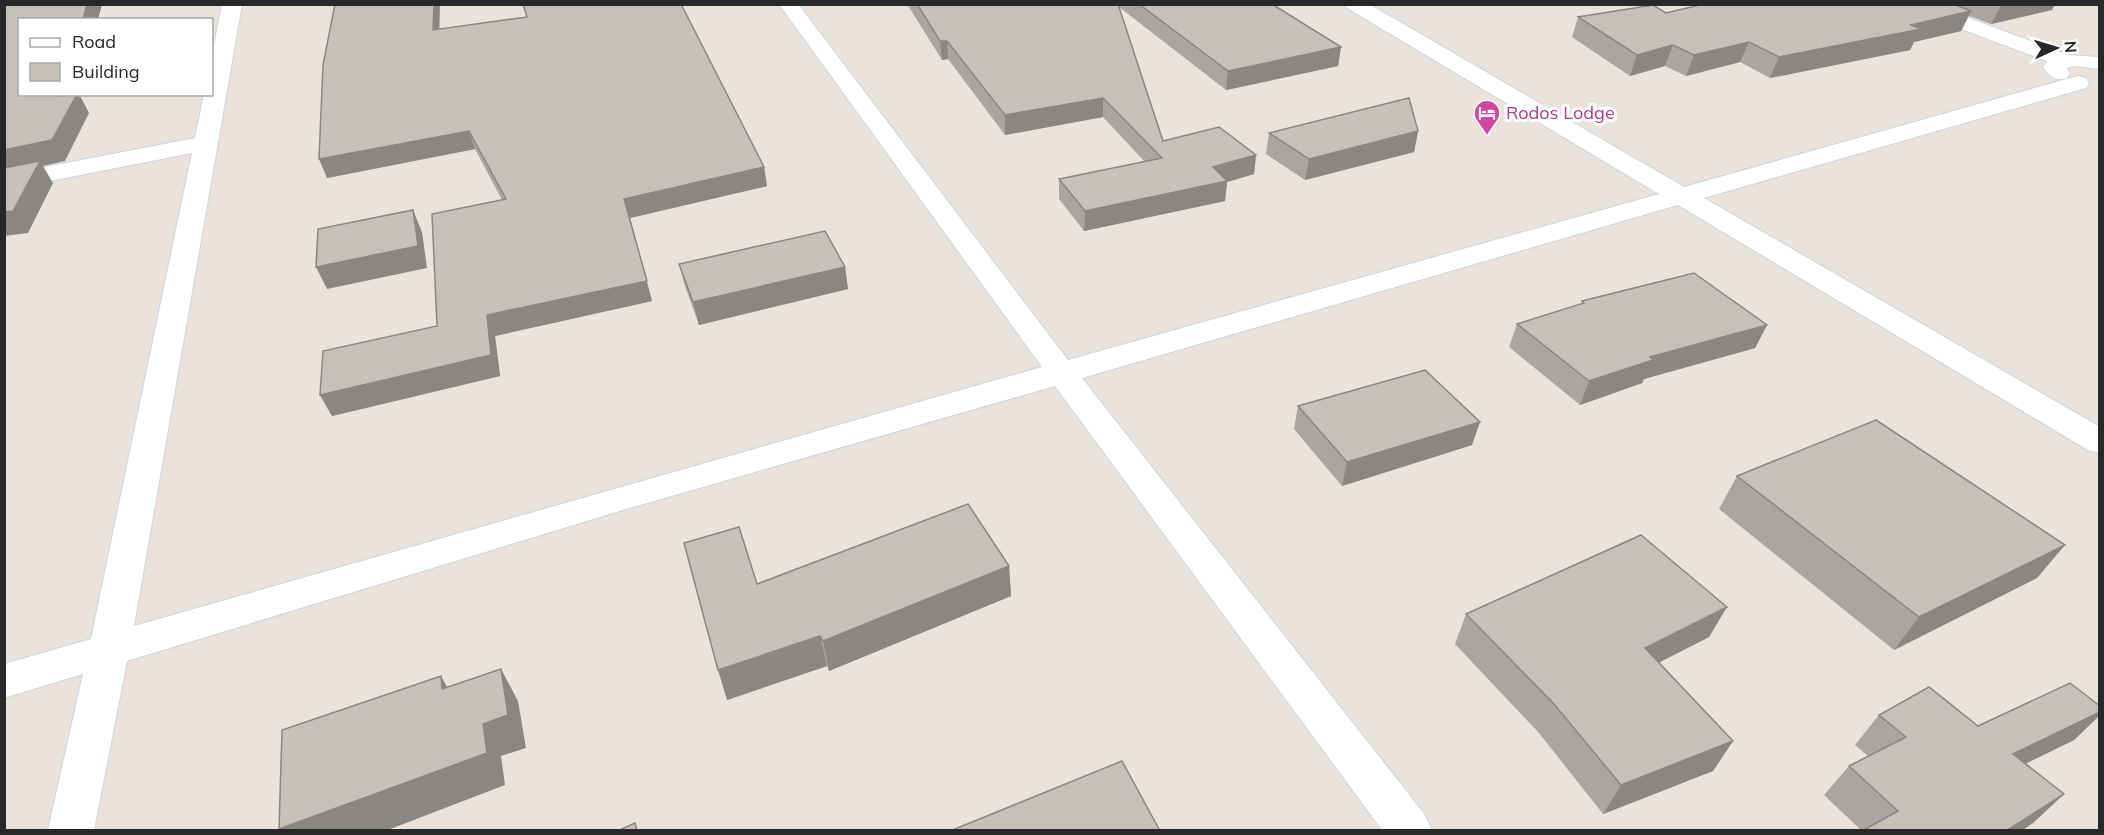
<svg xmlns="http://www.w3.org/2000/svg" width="2104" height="835" viewBox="0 0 2104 835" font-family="Mulish,sans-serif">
  <rect width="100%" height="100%" fill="#eae3db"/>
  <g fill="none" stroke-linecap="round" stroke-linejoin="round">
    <!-- minor casing -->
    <g stroke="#d0d3e0" stroke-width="2">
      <g id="minor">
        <polygon points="222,4 242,4 134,626 1042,367 779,4 798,4 1068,360 1659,194 1347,8 1345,4 1369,4 1684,187 2070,78 2078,76 2086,78 2089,83 2086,88 1704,198 2100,427 2100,453 2088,450 1678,205 1082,378 1425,815 1432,830 1382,830 1055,386 623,510 127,661 94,830 48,830 83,674 4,698 4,664 91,639 192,153 4,190 4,175 195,138 204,94 212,94 212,56"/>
        <path d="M1903,4H1931L2068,55L2100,57V69L2075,66L2066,68L2070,73L2067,78C2055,81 2050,77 2043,67L2047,61L1905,8Z"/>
      </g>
    </g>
    <!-- minor -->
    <use href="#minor" fill="#fff" fill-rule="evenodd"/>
  </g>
  <!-- wall -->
  <g fill="#a9a5a0">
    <polygon points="907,4 1272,4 1341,47 1338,66 1226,90 1119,7 1163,141 1256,155 1254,174 1227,182 1225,201 1084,231 1059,199 1059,179 1145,162 1103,117 1005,135 948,59 942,60"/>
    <polygon points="1704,4 2055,4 2052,10 1991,24 1969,16 1961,31 1914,42 1910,50 1770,78 1740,62 1686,76 1665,66 1630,76 1572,37 1578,17 1666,13"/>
    <polygon points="440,29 764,167 767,186 630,218 652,301 495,336 500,376 332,416 320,395 437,326 502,200 475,149 327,178"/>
    <polygon points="1418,131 1414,152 1305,180 1266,154 1269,133"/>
    <polygon points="679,264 845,267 848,289 699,325 685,286"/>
    <polygon points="1582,301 1767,325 1755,348 1644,379 1642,383 1580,405 1509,347 1517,324 1581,304"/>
    <polygon points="1298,406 1472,445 1342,486 1294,429"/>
    <polygon points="1737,476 2037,578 1894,650 1719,509"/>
    <polygon points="1009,566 1011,596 829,671 827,666 727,700 757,584"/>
    <polygon points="1466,614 1709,637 1659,662 1733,741 1713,771 1603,814 1539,733 1455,644"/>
    <polygon points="2100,706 2100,715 2074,740 2025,764 2064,794 2033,823 2021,831 1862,831 1824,795 1849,766 1868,756 1855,745 1879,715 1978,726"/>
  </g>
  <!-- shaded-wall -->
  <g fill="#8a8682">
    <polygon points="87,4 102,4 98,20 83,20"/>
    <polygon points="434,4 440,4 439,47 433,30"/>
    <polygon points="2002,4 2055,4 2052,10 1991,24"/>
    <polygon points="1971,11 1961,31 1914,42 1910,50 1770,78 1779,57"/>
    <polygon points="940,41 947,41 948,59 942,60"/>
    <polygon points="1749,42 1740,62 1686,76 1694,55"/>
    <polygon points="1673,45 1665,66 1630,76 1637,55"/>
    <polygon points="1341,47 1338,66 1226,90 1228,71"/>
    <polygon points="61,94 79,94 89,113 65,161 43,166 53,183 28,233 4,236 4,150 61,96"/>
    <polygon points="1103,98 1103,117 1005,135 1005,115"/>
    <polygon points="469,131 475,149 327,178 319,159"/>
    <polygon points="1418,131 1414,152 1305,180 1309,159"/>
    <polygon points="1256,155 1254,174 1227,182 1225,201 1084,231 1085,211 1213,167"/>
    <polygon points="764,167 767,186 630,218 652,301 495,336 500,376 332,416 320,395 487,315 624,199"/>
    <polygon points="413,210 422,232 427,268 327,289 316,267"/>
    <polygon points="845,267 848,289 699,325 693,302"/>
    <polygon points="1767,325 1755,348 1644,379 1642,383 1580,405 1589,381 1650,357"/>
    <polygon points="1480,422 1472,445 1342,486 1347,462"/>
    <polygon points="2065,545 2037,578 1894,650 1919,617"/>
    <polygon points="1009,566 1011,596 829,671 823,641"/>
    <polygon points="1727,607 1709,637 1629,678 1645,648"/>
    <polygon points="820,636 827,666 727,700 718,670"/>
    <polygon points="501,669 518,701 526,748 501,756 505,785 385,831 280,831 279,829 483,724"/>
    <polygon points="441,676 459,709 442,689"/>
    <polygon points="2100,712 2100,715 2074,740 1984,784 2013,754"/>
    <polygon points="1733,741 1713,771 1603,814 1621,785"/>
    <polygon points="2064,794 2033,823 2021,831 2007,831"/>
  </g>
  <!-- building -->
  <g fill="#c5c0ba" stroke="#8a8682" stroke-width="1.5">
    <polygon points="4,4 87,4 83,20 20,20 20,94 61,94 61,96 77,94 52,140 4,150"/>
    <polygon points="335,4 434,4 433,30 527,17 523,4 681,4 764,167 624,199 647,281 487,315 491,355 320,395 323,351 437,326 432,214 506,199 469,131 319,159 323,65"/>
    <polygon points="917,4 1118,4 1163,141 1219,127 1256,155 1213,167 1227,181 1085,211 1059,179 1162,158 1103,98 1005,115 947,41 940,41"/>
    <polygon points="1139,4 1272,4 1341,47 1228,71"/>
    <polygon points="1704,4 1953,4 1971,11 1911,25 1921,29 1779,57 1749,42 1694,55 1673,45 1637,55 1578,17 1653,5 1666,13"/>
    <polygon points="1409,98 1418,131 1309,159 1269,133"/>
    <polygon points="40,161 13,211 4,212 4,168"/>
    <polygon points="413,210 418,246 316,267 318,229"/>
    <polygon points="825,231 845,267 693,302 679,264"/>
    <polygon points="1694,273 1767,325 1650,357 1653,360 1589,381 1517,324 1584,303 1582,301"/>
    <polygon points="1425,370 1480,422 1347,462 1298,406"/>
    <polygon points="1876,420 2065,545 1919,617 1737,476"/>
    <polygon points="968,504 1009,566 823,641 820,636 718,670 684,543 739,527 757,584"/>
    <polygon points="1641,535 1727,607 1645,648 1733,741 1621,785 1554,704 1466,614"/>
    <polygon points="501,669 508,715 483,724 487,753 279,829 282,730 441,676 442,689"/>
    <polygon points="2070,683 2100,706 2100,712 2013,754 2064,794 2009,829 2010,831 1862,831 1898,811 1849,766 1906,737 1879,715 1929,687 1978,726"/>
    <polygon points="1122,761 1160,831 950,831"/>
    <polygon points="635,823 637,831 617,831"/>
  </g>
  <!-- icons -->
  <defs>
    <g id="hotel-pin" transform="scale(1.35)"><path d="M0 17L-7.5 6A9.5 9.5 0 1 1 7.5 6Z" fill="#d1479c" stroke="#fff"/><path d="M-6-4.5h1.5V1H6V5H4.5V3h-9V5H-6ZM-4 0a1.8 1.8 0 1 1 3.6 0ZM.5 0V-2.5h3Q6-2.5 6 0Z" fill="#fff"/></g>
  </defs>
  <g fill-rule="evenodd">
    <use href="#hotel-pin" x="1487" y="113"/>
  </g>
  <g text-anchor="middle" stroke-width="6" stroke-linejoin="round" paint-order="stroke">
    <!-- far-hotel labels -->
    <g font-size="18" fill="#b23c85" stroke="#fff" text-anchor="start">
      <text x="1506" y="119">Rodos Lodge</text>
    </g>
  </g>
  <!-- border -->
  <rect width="2104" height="835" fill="none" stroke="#282828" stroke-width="12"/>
  <!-- legend -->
  <rect x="18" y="18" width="195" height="78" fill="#ffffff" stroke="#a9a9a9" stroke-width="1.5"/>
  <rect x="30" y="38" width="30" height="9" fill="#ffffff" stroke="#a9a9a9" stroke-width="1.5"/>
  <text x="72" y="48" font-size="18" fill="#282828">Road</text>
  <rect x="30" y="63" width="30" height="18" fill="#c5c0ba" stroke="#a9a9a9" stroke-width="1.5"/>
  <text x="72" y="78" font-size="18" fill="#282828">Building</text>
  <!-- north arrow -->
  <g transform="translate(2056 48) rotate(86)" stroke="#ffffff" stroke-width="4.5" paint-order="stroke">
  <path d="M0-4.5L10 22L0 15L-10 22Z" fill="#282828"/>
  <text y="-9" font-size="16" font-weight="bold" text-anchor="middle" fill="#282828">N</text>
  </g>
</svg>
